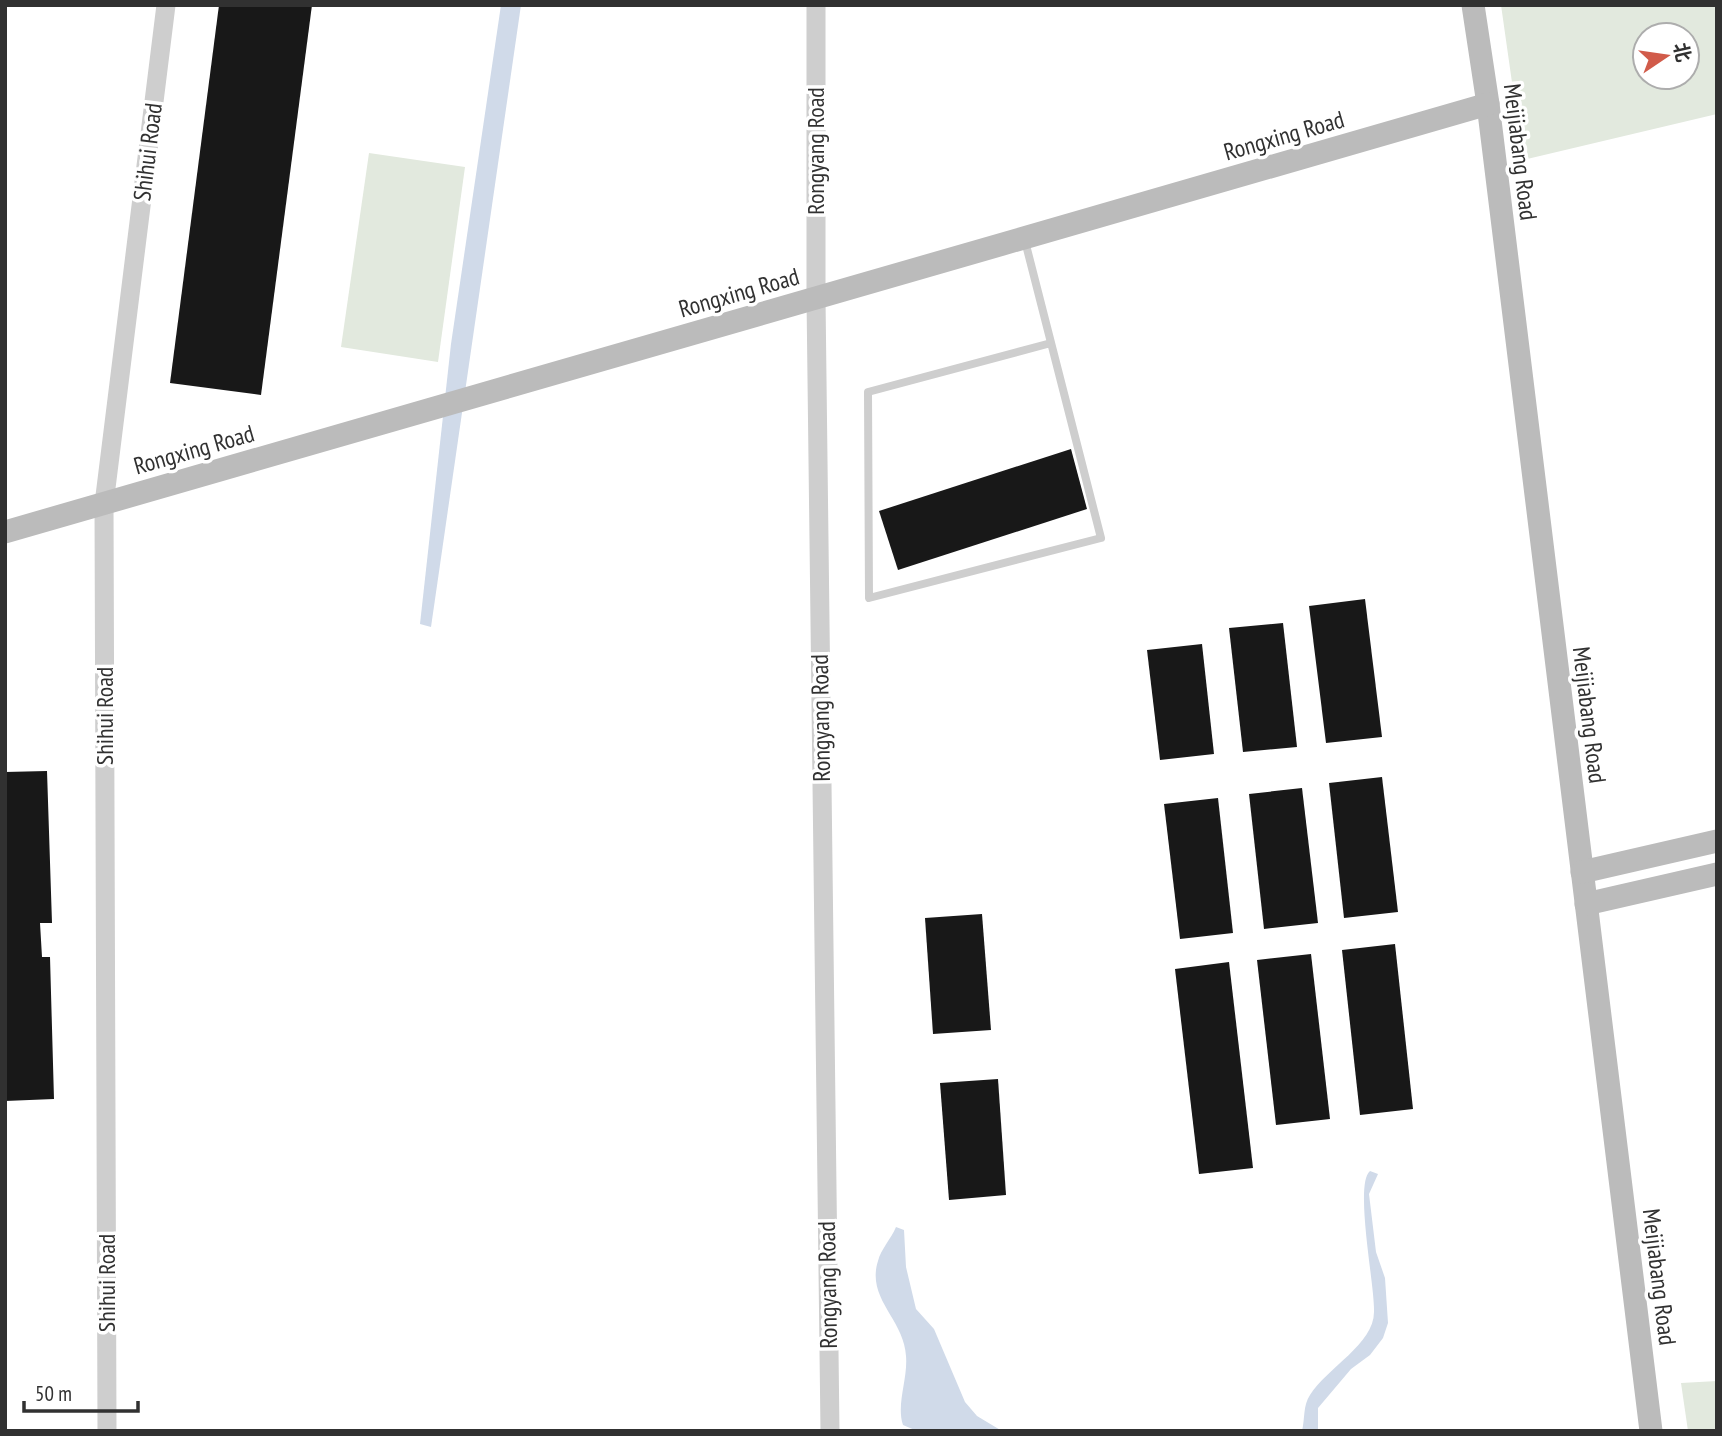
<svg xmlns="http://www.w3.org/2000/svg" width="1722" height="1436" viewBox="0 0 1722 1436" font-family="'PT Sans Narrow','Noto Sans SC',sans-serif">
  <rect width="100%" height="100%" fill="#fff"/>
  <!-- green -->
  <g fill="#e2e9de" fill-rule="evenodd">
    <path d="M1501,5H1717V114L1523,160ZM1645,35H1687V77H1645Z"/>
    <polygon points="369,153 465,167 438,362 341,347"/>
    <polygon points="1717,1381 1717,1431 1688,1431 1681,1383"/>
  </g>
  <!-- water -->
  <g fill="#d0dae9">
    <polygon points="501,5 521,5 431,627 420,624 451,344"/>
    <path d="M1370,1171L1378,1174L1369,1194L1376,1252L1385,1278L1388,1323L1383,1338L1370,1355L1351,1369L1318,1408V1431H1302C1305,1419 1303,1405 1310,1395C1327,1368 1374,1344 1374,1312C1375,1286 1354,1184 1370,1171Z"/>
    <path d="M896,1227L904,1230L906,1267L916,1309L934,1329L965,1402L977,1416L1002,1431H917L903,1425C896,1404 908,1379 906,1356C904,1319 866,1299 878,1261C881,1249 891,1239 896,1227Z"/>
  </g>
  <!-- building -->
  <g fill="#181818">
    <polygon points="219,5 312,5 261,395 170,383"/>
    <polygon points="1071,449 1087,509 898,570 879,511"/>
    <polygon points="1365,599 1382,737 1326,743 1309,606"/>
    <polygon points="1283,623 1297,747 1243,752 1229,628"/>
    <polygon points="1202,644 1214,754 1160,760 1147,650"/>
    <polygon points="47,771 52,923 40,923 42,957 50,957 54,1099 5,1101 5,772"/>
    <polygon points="1382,777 1398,912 1344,918 1329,783"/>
    <polygon points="1302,788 1318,923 1264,929 1249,794"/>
    <polygon points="1218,798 1233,933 1180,939 1164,804"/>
    <polygon points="982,914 991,1030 933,1034 925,918"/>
    <polygon points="1395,944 1413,1109 1360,1115 1342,950"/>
    <polygon points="1311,954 1330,1119 1276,1125 1257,960"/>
    <polygon points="1229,962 1253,1168 1199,1174 1175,969"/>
    <polygon points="998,1079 1006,1195 949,1200 940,1083"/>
  </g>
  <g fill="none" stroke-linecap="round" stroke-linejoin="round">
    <!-- service -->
    <polyline stroke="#cecece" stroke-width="8" points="1025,241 1101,538 869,598 868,392 1051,343"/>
    <!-- tertiary -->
    <g stroke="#cecece" stroke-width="19">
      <polyline points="816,5 816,298 830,1431"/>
      <polyline points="107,1431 104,504 166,5"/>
    </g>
    <!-- secondary -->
    <g stroke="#bbb" stroke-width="23">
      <polyline points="1473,5 1488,104 1651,1431"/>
      <polyline points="5,532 1488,104"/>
      <polyline points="1582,872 1717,841"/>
      <polyline points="1586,904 1717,874"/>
    </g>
  </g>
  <g text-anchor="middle" stroke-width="7" stroke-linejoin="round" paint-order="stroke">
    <!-- street labels -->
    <g font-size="24" fill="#313131" stroke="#fff">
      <text transform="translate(1284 136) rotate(-16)" y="8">Rongxing Road</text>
      <text transform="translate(816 151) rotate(-90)" y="8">Rongyang Road</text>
      <text transform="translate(148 152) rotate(-83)" y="8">Shihui Road</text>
      <text transform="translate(1520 152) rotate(83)" y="8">Meijiabang Road</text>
      <text transform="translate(739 293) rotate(-16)" y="8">Rongxing Road</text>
      <text transform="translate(194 450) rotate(-16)" y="8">Rongxing Road</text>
      <text transform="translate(1589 715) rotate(83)" y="8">Meijiabang Road</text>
      <text transform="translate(105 716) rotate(-90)" y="8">Shihui Road</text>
      <text transform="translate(821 718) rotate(-91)" y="8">Rongyang Road</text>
      <text transform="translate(1659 1277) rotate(83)" y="8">Meijiabang Road</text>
      <text transform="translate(107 1283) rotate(-90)" y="8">Shihui Road</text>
      <text transform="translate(828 1285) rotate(-91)" y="8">Rongyang Road</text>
    </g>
  </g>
  <!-- border -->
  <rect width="1722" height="1436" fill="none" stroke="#313131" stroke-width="14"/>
  <!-- north arrow -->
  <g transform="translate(1666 56) rotate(77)"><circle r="33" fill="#ffffff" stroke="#adadad" stroke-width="2"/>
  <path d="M0-5L12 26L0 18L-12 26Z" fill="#d15b4a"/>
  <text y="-10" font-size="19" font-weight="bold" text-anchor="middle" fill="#313131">北</text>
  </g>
  <!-- scale -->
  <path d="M24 1401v10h114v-10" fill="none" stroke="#313131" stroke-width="3.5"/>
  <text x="35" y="1401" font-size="21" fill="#313131" stroke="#ffffff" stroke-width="5" paint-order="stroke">50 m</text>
</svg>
